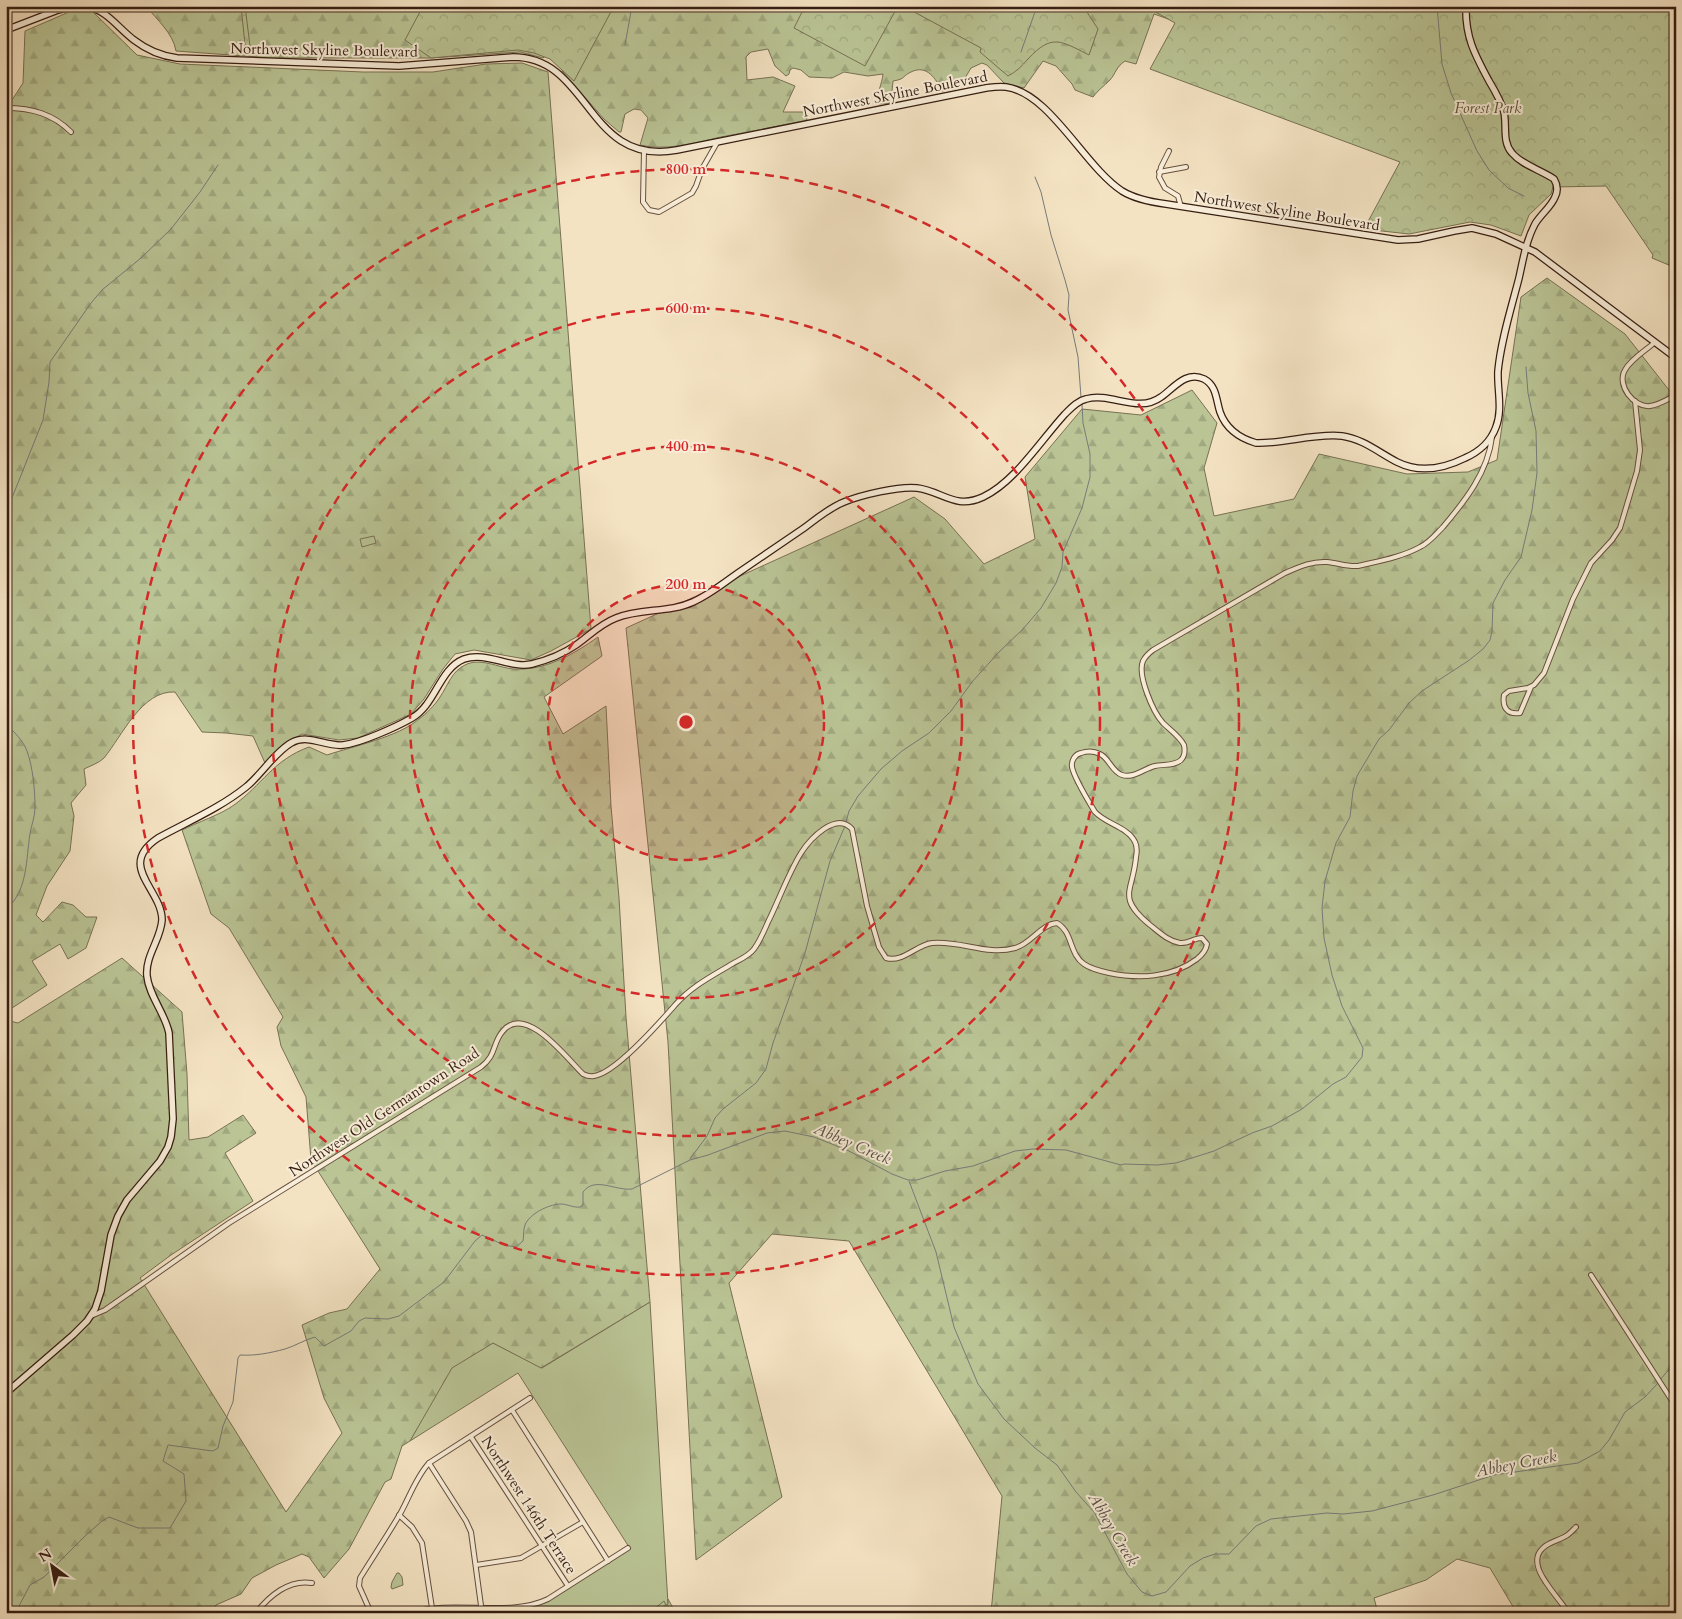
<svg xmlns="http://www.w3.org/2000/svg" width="1682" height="1619" viewBox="0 0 1682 1619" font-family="Cardo,serif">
  <defs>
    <pattern id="forest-firs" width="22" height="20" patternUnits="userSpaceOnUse" patternTransform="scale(1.25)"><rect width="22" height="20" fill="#bac495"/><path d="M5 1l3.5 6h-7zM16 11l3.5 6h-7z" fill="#a0a87f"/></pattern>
    <pattern id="park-crowns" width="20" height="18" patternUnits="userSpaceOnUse" patternTransform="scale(1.25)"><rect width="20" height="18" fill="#bac495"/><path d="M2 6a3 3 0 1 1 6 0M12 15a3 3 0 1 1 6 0" fill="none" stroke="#a0a87f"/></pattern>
  </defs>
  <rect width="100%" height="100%" fill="#f4e3c3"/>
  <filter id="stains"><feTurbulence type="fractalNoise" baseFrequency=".004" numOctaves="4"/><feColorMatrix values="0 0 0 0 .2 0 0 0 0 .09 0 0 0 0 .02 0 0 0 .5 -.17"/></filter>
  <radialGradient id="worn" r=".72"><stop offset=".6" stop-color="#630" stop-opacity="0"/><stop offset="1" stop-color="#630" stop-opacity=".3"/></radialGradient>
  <!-- grass -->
  <g fill="#bac495" stroke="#787154">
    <polygon points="650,1302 668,1604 672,1613 525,1613 523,1605 548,1598 629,1547 518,1373 410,1441 449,1369 493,1343 542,1368"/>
    <polygon points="397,1573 399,1573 402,1577 403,1585 392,1589 391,1587 392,1582"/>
  </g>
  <!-- forest -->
  <g fill="url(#forest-firs)" stroke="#787154">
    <path d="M146,6H545L549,53L543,58L520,52L431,58H271L176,51C173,33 157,20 146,6Z"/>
    <path d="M565,6H1676V197L1154,14L1136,64L1125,61C1116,67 1116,73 1110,80C1104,86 1098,90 1093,97L1075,90L1072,84L1056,66L1043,61L1024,88L1004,83L987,65L982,63L971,68L959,88L942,91C936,79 927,64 911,72C902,76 906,79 893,81L891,101L889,103L879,104L877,102C877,93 882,84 883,74L868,76L844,72L832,78L809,77L801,70L793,68L790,70L789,74L786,76L775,66L768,49L751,52L746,57L747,80L773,77L795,86L783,112H803L807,119L806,121C777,126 749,132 721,137C695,143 667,151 640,145L648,118L641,110L634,109L625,114L621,132H619L604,119L562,71L569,60Z"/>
    <path d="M69,12H93L137,55L180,64L363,72H433L486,64L522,63L548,72L591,629L551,651L531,660L474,650L455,654L443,669L424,699L411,714L358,738L339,740L302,734L284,744L265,763L253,736L226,733L202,732L175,692C142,690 122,736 104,758C99,763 90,766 84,769L86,785L71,803L74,816L70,851L47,886L36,915L43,922L62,902L73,905L86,917H97L86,948L68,959L60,944L32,961L47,985L6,1012V104L12,100L23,83L25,31Z"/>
    <polygon points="1547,278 1625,334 1676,399 1676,1590 1673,1613 1531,1613 1515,1610 1490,1568 1457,1559 1426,1580 1374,1598 1378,1613 991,1613 1002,1496 849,1241 772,1234 729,1283 782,1497 696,1560 668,1042 626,628 914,497 945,519 984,564 1035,539 1025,477 1082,409 1141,415 1192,390 1217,423 1204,468 1214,516 1294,499 1319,454 1407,474 1468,472 1497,460 1521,297"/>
    <path d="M598,637L602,656L544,697L563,734L606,706L611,806L619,898L626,1017L650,1302L541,1368L493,1343L452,1368L410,1441L402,1446L391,1479L385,1482L349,1549L324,1578L309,1557L302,1554L276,1565L252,1578L241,1594L216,1605L212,1613H6V1020L18,1023L122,958L182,1012L187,1074L189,1140L208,1137L243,1115L256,1133L225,1153L253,1201L171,1255L140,1278L286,1512L342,1433L324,1398L302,1325L329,1313L347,1309L380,1269L311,1160L306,1097L281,1046L277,1027L283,1017L229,928L211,914L182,830C196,823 222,814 234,805C262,785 273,760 309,747L327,755C354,746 398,737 419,719C426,714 435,705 440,697C448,685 452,671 465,665C480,657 499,668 514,669C545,671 574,654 598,637Z"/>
    <polygon points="668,1599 676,1613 649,1613 664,1601 666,1605 668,1604"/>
  </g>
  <!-- park -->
  <g fill="url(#park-crowns)" stroke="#787154">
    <polygon points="241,6 245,6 251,54 246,54"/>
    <polygon points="423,6 614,6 574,81 550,59 534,53 518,50 431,58 405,40"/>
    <polygon points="805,6 898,6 865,66 794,28"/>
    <path d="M903,6H1083L1098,29L1089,55C1061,41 1052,33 1028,59C1022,66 1016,72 1008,76L980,52L981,48Z"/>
    <polygon points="1145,6 1676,6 1676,268 1652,258 1653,255 1606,186 1553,187 1551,194 1529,215 1521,236 1491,225 1470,222 1409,234 1364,229 1400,162 1150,69 1175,23"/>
    <polygon points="374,536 376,543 362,547 360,539"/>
  </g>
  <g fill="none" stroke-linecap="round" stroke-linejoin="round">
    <!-- stream -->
    <g stroke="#777c7a" stroke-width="1">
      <polyline points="1437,6 1442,64 1451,93 1477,151 1489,170 1508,188 1524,196"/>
      <polyline points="625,45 632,6"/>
      <polyline points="1021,52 1037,6"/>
      <polyline points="1035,177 1041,192 1051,235 1065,280 1069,295 1068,310 1078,357 1081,397"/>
      <polyline points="6,513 43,420 49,382 50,362 91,303 102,290 141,258 171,229 200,192 218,165"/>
      <path d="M6,724C14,732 23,740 27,751C33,768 35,790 35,808C35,817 31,826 30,834C26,858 28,892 6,909"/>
      <polyline points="846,822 849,811 858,796 881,769 902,751 929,733 951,711 972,682 999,652 1023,629 1041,608 1056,583 1062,567 1063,552 1082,508 1090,477 1090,454 1083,423 1082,404"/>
      <polyline points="690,1159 707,1136 715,1118 723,1109 756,1083 766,1069 773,1043 805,953 830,861 845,826"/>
      <polyline points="909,1181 936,1252 954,1327 978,1384 1004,1419 1035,1448 1057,1465 1076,1492 1094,1512 1127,1574 1142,1592 1152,1596 1166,1592 1190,1566 1203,1558 1215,1554 1229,1554 1256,1526 1271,1519 1327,1513 1343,1514 1372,1511 1433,1495 1494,1475 1578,1463 1600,1451 1609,1440 1625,1412 1645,1397 1658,1383"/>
      <polyline points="1660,1380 1676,1361"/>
      <path d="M13,1613L17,1610L30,1585L44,1577L85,1536L102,1521L109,1517L138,1528H170L186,1501L184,1474L163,1461L168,1445L213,1451L218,1448L223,1426L233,1402L238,1358L240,1355C255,1356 270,1353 285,1349C295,1346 304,1340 315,1337L324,1346L351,1331L359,1321L365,1318L388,1319L399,1316L444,1282L475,1241L482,1235L504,1245L516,1247L523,1241C524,1236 523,1230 525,1225C529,1214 549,1204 561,1204C567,1204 574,1208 580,1207L583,1205V1192C595,1176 615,1191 632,1189L690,1160L708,1155L767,1133L785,1131L814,1137L847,1150L892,1174L908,1180H917L945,1171L973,1166L1015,1151L1033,1149L1066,1150L1121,1165L1124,1164L1157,1165L1176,1163L1214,1151L1252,1133L1272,1126L1302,1109L1333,1084L1346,1077L1362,1057L1363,1048L1342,1006L1332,975L1324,938L1322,908L1325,881L1336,843L1350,817L1353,791L1357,776L1379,739L1389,730L1409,703L1422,691L1468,661L1483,649L1490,640L1492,631L1493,603L1505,580L1521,557L1532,510L1537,473L1536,431L1528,393L1526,367"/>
    </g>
    <!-- minor casing -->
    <g stroke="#664f3e" stroke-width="6">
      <g id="minor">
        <path d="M6,108C32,108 53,114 71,132"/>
        <polyline points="644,150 643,202 649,210 659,212 692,193 696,186 702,169 718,141"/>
        <polyline points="1169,151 1161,167 1159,177 1165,188 1178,196 1181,207"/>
        <polyline points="1159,172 1186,167"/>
        <path d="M1654,343C1645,351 1631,359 1625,370C1616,385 1634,408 1650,406C1659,405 1668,399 1676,395"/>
        <path d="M1531,687L1520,713C1507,715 1502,707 1504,695L1509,691L1528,688L1534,685L1544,673L1573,599L1591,563L1612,540L1620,528L1637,471L1640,450L1635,401"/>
        <polyline points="1591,1275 1676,1407"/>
        <path d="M91,1316L105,1310L229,1223L481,1067C497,1055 492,1043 503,1031C526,1003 568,1060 583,1074C587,1076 590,1077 594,1076C616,1073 661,1021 676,1004C692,986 712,976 732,964C739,960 749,956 754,949C760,941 764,931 768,922C779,900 788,874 801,853C810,839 836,811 852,829L867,906L879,947L886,958C903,963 916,945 932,943C960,940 987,956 1015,948C1031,944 1041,924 1057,923C1073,932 1069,954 1084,964C1091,969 1100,971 1109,973C1138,979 1172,978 1197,959C1202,955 1206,951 1207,944L1202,938C1194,938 1188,944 1180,943C1168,941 1159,932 1150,925C1116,897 1133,892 1136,857C1137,852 1137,846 1135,842C1128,827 1106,824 1095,812C1089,802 1074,778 1072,767C1071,761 1075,754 1081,753C1087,751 1094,751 1100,754C1109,758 1112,772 1122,775C1133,779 1145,768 1155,766C1163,764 1175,766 1181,760C1185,756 1185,750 1184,745C1179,736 1170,730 1163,723C1153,712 1137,675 1143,661C1145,657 1149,653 1153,650L1285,573C1299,567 1311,561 1327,562C1338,563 1347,567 1358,566C1379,561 1402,557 1420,547C1429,543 1436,534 1443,527C1465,501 1488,472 1492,437"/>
        <polyline points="512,1410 608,1561"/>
        <polyline points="471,1437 568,1586"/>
        <polyline points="429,1463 466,1521 471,1532 482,1613"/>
        <polyline points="399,1515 412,1527 422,1543 432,1608"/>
        <polyline points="476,1565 521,1558 583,1522"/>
        <path d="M256,1613C269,1596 289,1579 312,1583"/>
        <path d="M371,1613L359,1586L360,1578C373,1557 387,1536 400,1514C409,1498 416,1477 429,1463L530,1398"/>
        <path d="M411,1613C454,1599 509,1618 548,1599L628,1548"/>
        <path d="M1568,1613C1560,1597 1523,1566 1543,1548C1549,1542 1557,1541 1564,1537C1569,1535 1573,1530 1576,1527"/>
      </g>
    </g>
    <!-- secondary casing -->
    <g stroke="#361e12" stroke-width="8">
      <g id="secondary">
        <path d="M86,6C107,10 118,28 134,40C147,50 161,56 177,58L399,66L513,57C591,57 586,167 677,150L986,88C993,87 999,86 1006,87C1050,93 1084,166 1122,191C1135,199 1151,202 1166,204L1398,240L1418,239L1454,231L1472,228L1496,234L1535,252L1676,358"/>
        <polyline points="6,30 58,10 74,6"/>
        <path d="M6,1393L73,1335L87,1321L95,1309L101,1291L111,1235L118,1216L127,1200L160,1161L168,1147L171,1137L173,1119L169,1033C165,1013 149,996 147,976C145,956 161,939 162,920C162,889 116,866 158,838C187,822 220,808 246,787C261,775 275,752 291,743C309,733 325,747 343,745C361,743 396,727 412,718C436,704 439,669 464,659C486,651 510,669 532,664C548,660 563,654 576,645C589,636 600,624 616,618C640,608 669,613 693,602C709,595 724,583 738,573C760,558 782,543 804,528C816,519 829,508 844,502C861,495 899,486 917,488C942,491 955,510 983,497C1015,482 1041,440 1065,414C1071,408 1077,401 1086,399C1111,392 1138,414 1161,397C1173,389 1186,370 1204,379C1217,386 1216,400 1220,412C1226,429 1239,438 1256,443C1284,444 1314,433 1342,436C1363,439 1378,452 1397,462C1419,473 1443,469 1465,458C1479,452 1491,441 1496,427C1503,409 1497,389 1498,371C1501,340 1511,309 1519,278C1523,260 1526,241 1535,224C1541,214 1551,207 1555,197C1558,191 1557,184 1554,179C1541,170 1522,165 1512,153C1502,142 1507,126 1504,112C1501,101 1495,91 1489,81C1475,55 1465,37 1466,6"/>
      </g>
    </g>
    <!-- minor -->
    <use href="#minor" stroke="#f8edd8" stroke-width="4"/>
    <!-- secondary -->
    <use href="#secondary" stroke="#f8edd8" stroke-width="5.5"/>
  </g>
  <!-- distance rings -->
  <circle cx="686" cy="722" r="138" fill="#d62828" fill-opacity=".12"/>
  <g fill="none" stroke="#d62828" stroke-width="2.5" stroke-dasharray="9 6">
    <circle cx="686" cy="722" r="138"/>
    <circle cx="686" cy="722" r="276"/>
    <circle cx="686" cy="722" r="414"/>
    <circle cx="686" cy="722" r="553"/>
  </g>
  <g text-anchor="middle" stroke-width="4" stroke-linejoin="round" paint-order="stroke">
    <!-- street labels -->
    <g font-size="15" fill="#361e12" stroke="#f8edd8">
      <text transform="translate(324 50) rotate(1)" y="5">Northwest Skyline Boulevard</text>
      <text transform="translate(895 94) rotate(-11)" y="5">Northwest Skyline Boulevard</text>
      <text transform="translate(1287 211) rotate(9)" y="5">Northwest Skyline Boulevard</text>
      <text transform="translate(384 1112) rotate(-33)" y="5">Northwest Old Germantown Road</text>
      <text transform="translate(529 1505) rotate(57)" y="5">Northwest 146th Terrace</text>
    </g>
    <!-- park labels -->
    <g font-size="15" font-style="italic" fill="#5e5039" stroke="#f8edd8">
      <text x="1488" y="113">Forest Park</text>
    </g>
    <!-- water labels -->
    <g font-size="16" font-style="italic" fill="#574d46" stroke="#f8edd8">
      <text transform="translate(853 1143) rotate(23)" y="6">Abbey Creek</text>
      <text transform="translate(1516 1463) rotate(-11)" y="6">Abbey Creek</text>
      <text transform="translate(1114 1529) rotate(59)" y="6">Abbey Creek</text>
    </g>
  </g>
  <circle cx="686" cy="722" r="8" fill="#d62828" stroke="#f8edd8" stroke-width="2.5"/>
  <g font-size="15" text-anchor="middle" font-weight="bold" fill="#d62828" stroke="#f8edd8" stroke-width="4" stroke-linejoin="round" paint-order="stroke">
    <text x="686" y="174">800 m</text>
    <text x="686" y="313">600 m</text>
    <text x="686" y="451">400 m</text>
    <text x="686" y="589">200 m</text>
  </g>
  <!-- margin -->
  <rect width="1682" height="1619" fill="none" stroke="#f4e3c3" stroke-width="25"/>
  <rect x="8" y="8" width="1667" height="1604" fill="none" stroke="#361e12" stroke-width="2.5"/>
  <rect x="12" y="12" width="1657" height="1594" fill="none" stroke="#361e12"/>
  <!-- north arrow -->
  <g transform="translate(52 1566) rotate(328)" stroke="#f8edd8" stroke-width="4" paint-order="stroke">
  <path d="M0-4L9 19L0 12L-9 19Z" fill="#361e12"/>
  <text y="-8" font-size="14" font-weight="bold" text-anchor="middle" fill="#361e12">N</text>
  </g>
  <rect width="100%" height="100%" filter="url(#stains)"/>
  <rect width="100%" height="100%" fill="url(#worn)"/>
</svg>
